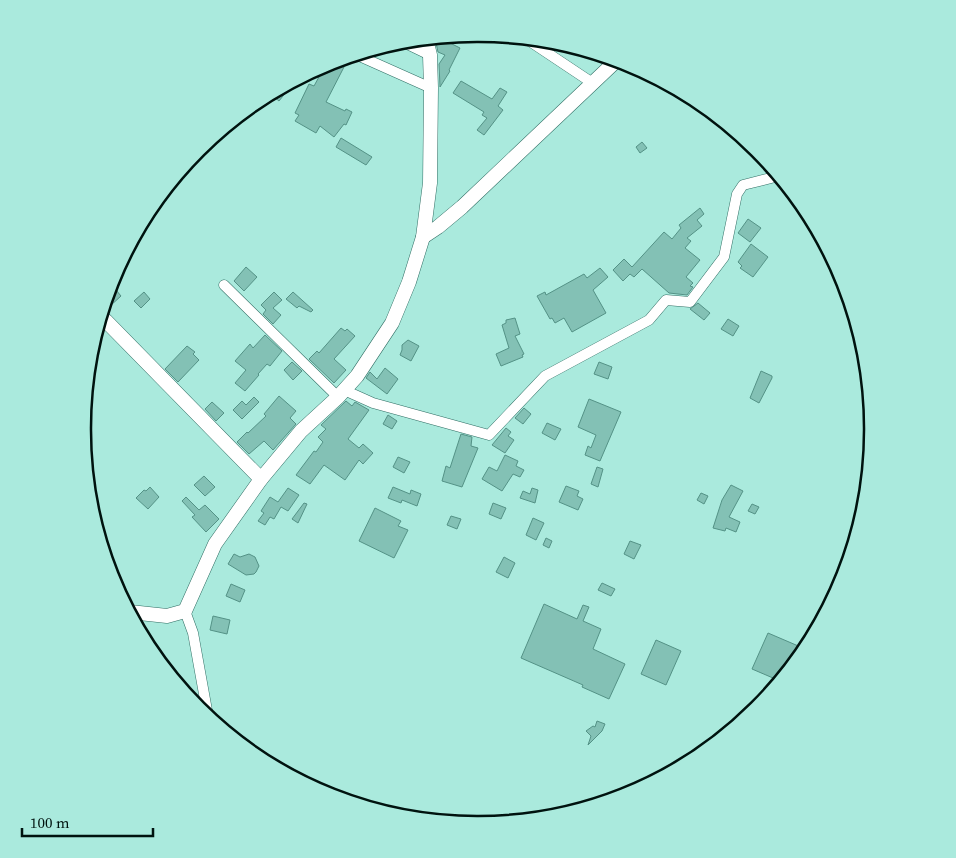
<svg xmlns="http://www.w3.org/2000/svg" width="956" height="858" viewBox="0 0 956 858" font-family="'Source Serif 4',serif">
  <rect width="100%" height="100%" fill="#aaeadd"/>
  <!-- building -->
  <g fill="#83c1b5" stroke="#549286">
    <polygon points="435,38 440,38 460,48 449,70 450,71 440,87 439,64 445,55 438,52"/>
    <polygon points="345,58 342,65 344,67 326,102 345,111 346,109 352,112 346,125 344,124 334,137 320,126 316,133 295,121 299,115 295,113 309,84 314,86 320,75 313,71 327,64"/>
    <polygon points="461,81 492,99 500,88 507,92 498,106 503,110 484,135 477,130 487,118 482,115 484,112 453,93"/>
    <polygon points="294,82 279,101 273,96 276,91"/>
    <polygon points="341,138 372,157 366,165 336,147"/>
    <polygon points="642,142 647,148 640,153 636,147"/>
    <polygon points="700,208 704,214 697,220 702,226 687,238 691,241 685,248 700,260 686,277 693,283 690,286 693,287 687,295 669,293 642,269 634,277 630,274 623,281 613,270 624,259 632,267 664,232 672,239 681,228 679,225"/>
    <polygon points="748,219 761,228 750,242 738,233"/>
    <polygon points="751,244 768,257 753,277 740,268 742,266 738,262"/>
    <polygon points="246,267 257,277 244,291 234,281"/>
    <polygon points="600,268 608,277 593,290 606,313 572,332 564,318 555,323 552,318 550,319 537,296 545,292 546,295 584,274 587,278"/>
    <polygon points="111,284 121,296 109,307 105,303"/>
    <polygon points="144,292 150,299 141,308 134,301"/>
    <polygon points="274,292 282,300 273,308 281,315 273,324 263,314 266,310 261,305"/>
    <polygon points="293,292 313,310 311,312 299,306 297,308 286,299"/>
    <polygon points="698,303 710,313 704,320 690,309"/>
    <polygon points="515,318 520,334 515,336 524,354 522,355 523,357 501,366 496,354 509,348 502,325 506,323 506,320"/>
    <polygon points="728,319 739,326 733,336 721,329"/>
    <polygon points="341,328 345,331 347,329 355,336 334,359 346,370 334,383 309,359 317,351 319,353"/>
    <polygon points="265,335 282,351 270,366 267,364 258,374 259,375 245,391 235,383 246,370 235,361 250,344 253,348"/>
    <polygon points="408,340 419,346 411,361 400,355 402,350 402,345"/>
    <polygon points="187,346 195,352 193,354 199,360 178,382 165,369"/>
    <polygon points="292,362 302,371 293,380 284,370"/>
    <polygon points="599,362 612,367 608,379 594,374"/>
    <polygon points="385,368 398,379 387,394 366,378 370,372 377,379"/>
    <polygon points="761,371 772,376 772,378 759,403 750,398"/>
    <polygon points="279,396 296,411 290,418 296,424 273,450 264,441 249,454 237,442 247,432 248,433 266,416 264,414"/>
    <polygon points="254,397 259,402 242,419 233,410 242,401 246,405"/>
    <polygon points="589,399 621,412 600,461 585,455 588,446 591,448 596,435 578,427"/>
    <polygon points="346,401 352,406 355,402 369,410 348,439 359,448 363,444 373,453 363,464 359,460 345,480 324,465 310,484 296,475 314,451 316,452 323,442 318,437 326,429 321,425"/>
    <polygon points="212,402 224,413 216,421 205,409"/>
    <polygon points="524,408 531,414 523,424 515,418"/>
    <polygon points="388,415 397,421 392,429 383,424"/>
    <polygon points="547,423 561,429 555,440 542,433"/>
    <polygon points="506,428 511,432 508,436 514,440 505,453 492,445"/>
    <polygon points="461,434 472,437 471,446 478,448 462,487 442,481 446,466 450,468"/>
    <polygon points="505,455 518,461 516,466 524,470 520,477 513,474 502,491 482,479 489,467 497,471"/>
    <polygon points="398,457 410,462 404,473 393,467"/>
    <polygon points="597,467 603,469 598,487 591,484"/>
    <polygon points="204,476 215,487 205,496 194,485"/>
    <polygon points="731,485 743,491 729,517 740,522 736,532 726,528 725,531 713,528 722,500"/>
    <polygon points="566,486 579,491 577,496 583,499 578,510 559,502"/>
    <polygon points="150,487 159,497 148,509 136,498 144,490 146,491"/>
    <polygon points="393,487 410,494 411,490 421,494 417,506 402,500 401,503 388,498"/>
    <polygon points="288,488 299,495 288,511 281,507 274,519 270,517 265,525 258,521 264,513 261,511 270,497 278,502"/>
    <polygon points="532,488 538,490 535,503 520,498 523,491 530,494"/>
    <polygon points="701,493 708,496 704,504 697,500"/>
    <polygon points="186,497 199,510 205,505 219,519 206,532 192,517 195,515 182,501"/>
    <polygon points="304,503 307,504 298,523 292,519"/>
    <polygon points="493,503 506,508 501,519 489,514"/>
    <polygon points="752,504 759,507 755,514 748,511"/>
    <polygon points="375,508 401,521 398,526 408,530 394,558 359,541"/>
    <polygon points="451,516 461,519 457,529 447,525"/>
    <polygon points="533,518 544,523 536,540 526,535"/>
    <polygon points="546,538 552,541 549,548 543,545"/>
    <polygon points="630,541 641,545 634,559 624,554"/>
    <polygon points="234,554 240,557 249,554 255,557 259,566 256,572 254,574 246,575 228,564"/>
    <polygon points="504,557 515,563 508,578 496,572"/>
    <polygon points="602,583 615,589 611,596 598,590"/>
    <polygon points="231,584 245,590 240,602 226,596"/>
    <polygon points="544,604 577,619 583,605 589,607 583,621 601,629 593,649 625,664 609,699 582,687 583,685 521,658"/>
    <polygon points="213,616 230,620 227,634 210,630"/>
    <polygon points="768,633 803,648 798,659 780,681 752,669"/>
    <polygon points="656,640 681,651 666,685 641,674"/>
    <polygon points="597,721 605,724 602,731 588,745 591,736 586,731 593,726 595,727"/>
  </g>
  <g fill="none" stroke-linecap="round" stroke-linejoin="round">
    <!-- street casing -->
    <g stroke="#306e64" stroke-width="11">
      <g id="street">
        <polyline points="525,38 591,82"/>
        <polyline points="401,41 430,55"/>
        <polyline points="357,55 431,88"/>
        <polyline points="224,285 338,397"/>
        <polyline points="344,390 373,403 489,435 545,376 649,320 666,300 690,302 724,257 737,194 743,185 779,176"/>
        <polyline points="185,611 193,633 208,716"/>
      </g>
    </g>
    <!-- secondary casing -->
    <g stroke="#306e64" stroke-width="15">
      <g id="secondary">
        <polyline points="423,237 438,227 462,207 617,60"/>
        <polyline points="101,318 106,321 261,479"/>
        <polyline points="130,612 167,616 185,611 215,544 261,479 301,431 338,397 357,376 392,323 409,282 423,237 430,183 431,88 430,55 426,39"/>
      </g>
    </g>
    <!-- path -->
    <polyline stroke="#74a69b" stroke-width="2" stroke-dasharray="2.5 2.5" stroke-linecap="butt" points="145,641 167,671"/>
    <!-- street -->
    <use href="#street" stroke="#fff" stroke-width="10"/>
    <!-- secondary -->
    <use href="#secondary" stroke="#fff" stroke-width="14"/>
  </g>
  <!-- crop -->
  <path d="M0 0H956V858H0ZM477 42H478A386 386 0 0 1 864 428V430A386 386 0 0 1 478 816H477A386 386 0 0 1 91 430V428A386 386 0 0 1 477 42Z" fill="#aaeadd" fill-rule="evenodd"/>
  <path fill="none" stroke="#00130f" stroke-width="2.5" d="M477 42H478A386 386 0 0 1 864 428V430A386 386 0 0 1 478 816H477A386 386 0 0 1 91 430V428A386 386 0 0 1 477 42Z"/>
  <!-- scale -->
  <path d="M22 828v8h131v-8" fill="none" stroke="#00130f" stroke-width="2.5"/>
  <text x="30" y="828" font-size="15" fill="#00130f" stroke="#aaeadd" stroke-width="4" paint-order="stroke">100 m</text>
</svg>
